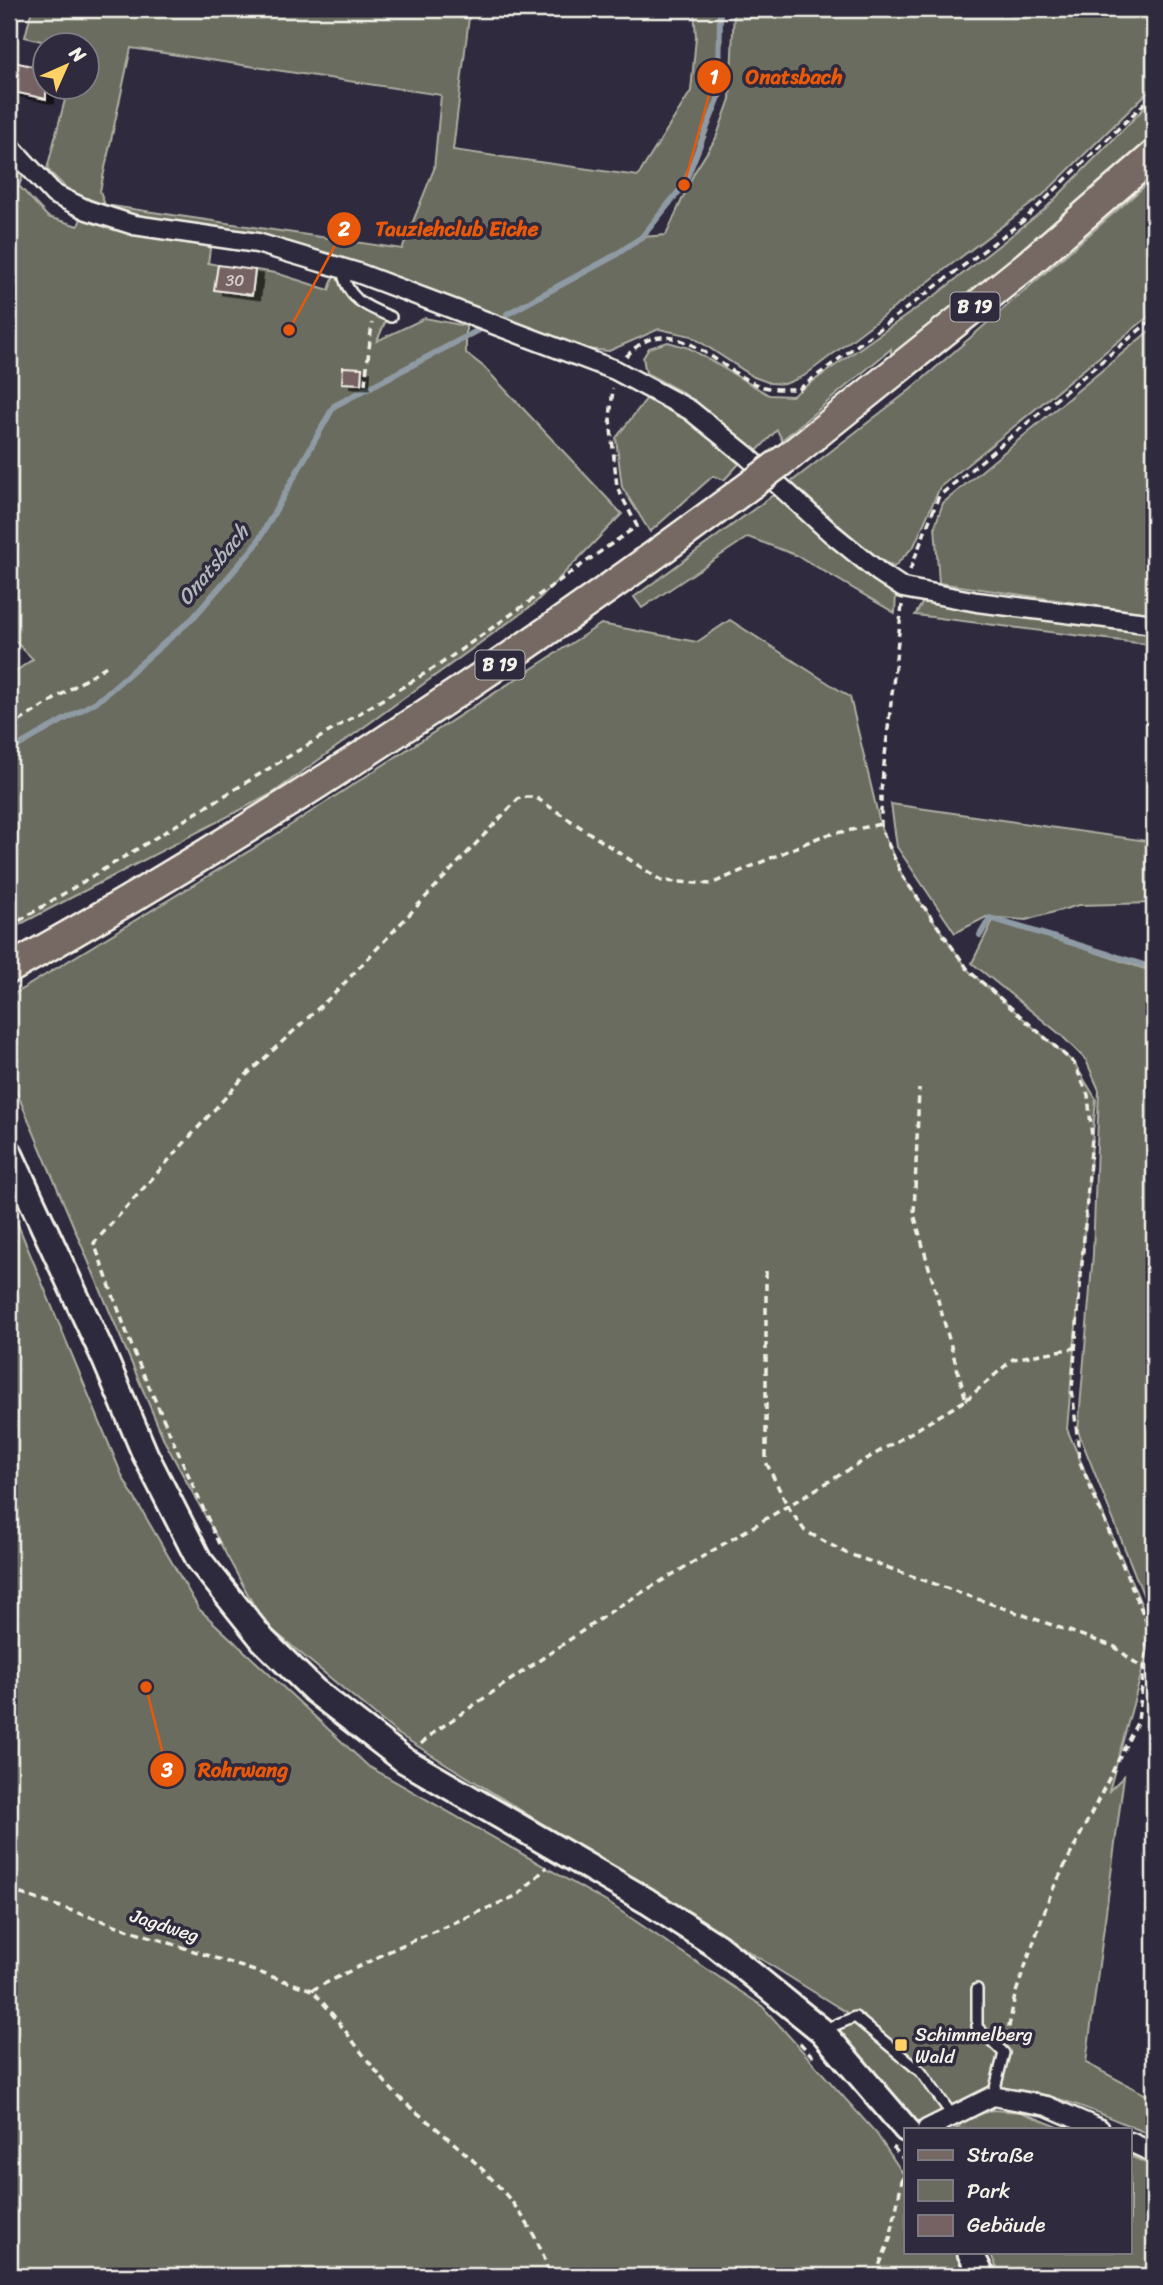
<svg xmlns="http://www.w3.org/2000/svg" width="1163" height="2285" viewBox="0 0 1163 2285" font-family="Sriracha,sans-serif">
  <defs>
    <filter id="shadow"><feDropShadow dx="8" dy="4.5" stdDeviation="0" flood-color="#0009"/></filter>
  </defs>
  <rect width="100%" height="100%" fill="#2f2a3d"/>
  <filter id="ink" filterUnits="userSpaceOnUse"><feTurbulence type="fractalNoise" baseFrequency=".0143" numOctaves="2"/><feDisplacementMap in="SourceGraphic" scale="14" xChannelSelector="R" yChannelSelector="G"/><feConvolveMatrix kernelMatrix="1 2 1 2 8 2 1 2 1" color-interpolation-filters="sRGB"/></filter>
  <g filter="url(#ink)">
    <!-- green -->
    <g fill="#696c5e" stroke="#aeaea3" stroke-width="2" fill-rule="evenodd">
      <path d="M32,9H470L453,150L638,176L691,91L696,37L694,9H720L719,97L684,185L643,237L666,235L694,173L716,138L730,99L734,9H1154V86L1043,195L804,376L785,384L770,383L754,377L691,336L659,329L609,351L574,348L390,275L290,242L110,213L104,205L68,190L47,169L68,88H88V46L57,45L25,37ZM131,48L441,95L434,169L402,249L105,205L100,191Z"/>
      <polygon points="1154,98 1154,137 1087,198 891,356 891,349 782,440 777,430 756,452 682,392 646,373 643,358 649,348 668,342 689,348 769,395 792,396 937,294 1045,209"/>
      <path d="M9,154L24,173L19,186L48,217L78,226L82,216L211,242L208,263L218,265L215,290L251,295L255,270L276,273L329,290L337,266L342,268C341,299 363,304 387,318L377,341L425,318L466,326V353L484,367L622,514L534,604L273,793L9,930V676L33,659L9,635Z"/>
      <polygon points="1154,178 1154,312 940,487 914,546 894,567 871,554 791,482 910,390"/>
      <polygon points="1154,327 1154,614 939,583 935,526 943,503"/>
      <polygon points="647,398 688,419 739,464 724,480 713,476 650,532 622,487 616,438"/>
      <polygon points="776,493 833,546 896,594 895,613 798,556 748,537 642,608 634,597"/>
      <polygon points="938,600 1154,630 1154,645 915,615 923,602"/>
      <path d="M730,620L850,697L881,828L903,877L969,971L1074,1063L1096,1099L1067,1429L1153,1632L1109,1791L1124,1776L1086,2063L1154,2099V2136C1113,2120 1033,2080 990,2091C963,2098 937,2114 913,2128L827,2029L854,2017L398,1734L263,1622L165,1442L9,1074V997L269,839L601,624L697,642Z"/>
      <polygon points="891,804 1154,842 1154,903 1079,905 1026,920 986,917 955,933 897,847"/>
      <polygon points="994,918 1154,972 1154,1612 1150,1612 1078,1431 1093,1254 1099,1090 1086,1060 1061,1035 972,963"/>
      <polygon points="9,1203 123,1478 199,1609 368,1766 610,1904 762,2006 876,2133 906,2178 906,2252 954,2252 971,2276 9,2276"/>
      <polygon points="992,2110 1021,2112 1063,2129 956,2129 966,2119"/>
      <polygon points="1130,2156 1154,2166 1154,2276 1000,2276 990,2252 1130,2252"/>
    </g>
    <g fill="none" stroke-linecap="round" stroke-linejoin="round">
      <!-- stream -->
      <g stroke="#8f9ba4" stroke-width="6">
        <polyline points="507,314 614,256 642,237 684,185 719,97 720,9"/>
        <polyline points="9,751 99,700 193,618 256,545 334,406 479,330"/>
        <polyline points="980,935 990,918 1154,968"/>
      </g>
    </g>
    <!-- building -->
    <g fill="#766263" stroke="#f4f1e8" stroke-width="2" filter="url(#shadow)">
      <polygon points="9,61 46,69 46,99 9,91"/>
      <polygon points="218,265 255,270 252,295 214,290"/>
      <polygon points="343,367 362,368 361,384 342,383"/>
    </g>
    <g fill="none" stroke-linecap="round" stroke-linejoin="round">
      <!-- lane casing -->
      <g stroke="#f4f1e8" stroke-width="14">
        <g id="lane">
          <path d="M342,268C346,299 365,306 391,317"/>
          <polyline points="977,1989 977,2027 1004,2053 993,2096"/>
          <polyline points="823,2030 855,2017 921,2072 952,2115"/>
        </g>
      </g>
      <!-- street casing -->
      <g stroke="#f4f1e8" stroke-width="23">
        <g id="street">
          <polyline points="9,145 54,194 87,210 134,225 257,243 358,273 615,370 690,410 747,456 831,533 879,572 903,588 977,602 1154,624"/>
          <polyline points="927,2129 993,2096 1047,2106 1100,2129"/>
          <polyline points="1130,2142 1154,2153"/>
        </g>
      </g>
      <!-- secondary casing -->
      <g stroke="#f4f1e8" stroke-width="30">
        <g id="secondary">
          <polyline points="9,1152 104,1357 145,1454 199,1560 263,1640 315,1691 404,1760 647,1901 717,1946 822,2031 906,2129"/>
          <polyline points="970,2252 982,2276"/>
        </g>
      </g>
      <!-- primary casing -->
      <g stroke="#f4f1e8" stroke-width="33">
        <g id="primary">
          <polyline points="792,454 1026,266 1154,155"/>
          <path d="M9,969C264,826 506,666 741,492"/>
        </g>
      </g>
      <!-- path -->
      <g stroke="#f4f1e8" stroke-width="3.5" stroke-dasharray="7 5" stroke-linecap="butt">
        <path d="M626,357C671,304 718,371 760,386C773,390 786,389 799,389L1023,221L1154,94"/>
        <polyline points="365,384 372,323"/>
        <polyline points="910,570 939,496 1154,318"/>
        <polyline points="902,605 881,791 881,828 903,877 969,971 1074,1063 1088,1095 1092,1137 1072,1389 1080,1462 1149,1628 1138,1721 1051,1893 1015,1995 1007,2037"/>
        <polyline points="9,728 108,665"/>
        <polyline points="9,927 442,663 637,526 617,487 610,419 613,388"/>
        <polyline points="766,1271 766,1462 788,1507 805,1531 846,1553 1115,1647 1146,1671"/>
        <polyline points="966,1400 1013,1359 1075,1348"/>
        <polyline points="219,1544 135,1355 94,1243 242,1079 337,991 520,797 535,797 662,881 711,884 822,836 881,824"/>
        <polyline points="421,1744 433,1733 616,1608 966,1400 914,1214 919,1089"/>
        <path d="M9,1890L312,1990C341,2022 364,2059 393,2091C407,2106 426,2119 442,2133C486,2170 537,2218 549,2276"/>
        <polyline points="312,1990 396,1948 518,1895 547,1867"/>
        <polyline points="800,2043 814,2058"/>
        <polyline points="893,2147 906,2162"/>
        <polyline points="875,2276 890,2239 906,2161"/>
      </g>
      <!-- lane -->
      <use href="#lane" stroke="#2f2a3d" stroke-width="9"/>
      <!-- street -->
      <use href="#street" stroke="#2f2a3d" stroke-width="18"/>
      <!-- secondary -->
      <use href="#secondary" stroke="#2f2a3d" stroke-width="24"/>
      <!-- primary -->
      <use href="#primary" stroke="#766964" stroke-width="28"/>
      <!-- primary-bridge casing -->
      <g stroke="#f4f1e8" stroke-width="33" stroke-linecap="butt">
        <polyline id="primary-bridge" points="741,492 792,454"/>
      </g>
      <!-- primary-bridge -->
      <use href="#primary-bridge" stroke="#766964" stroke-width="28"/>
    </g>
  </g>
  <!-- markers -->
  <rect fill="#ffd166" stroke="#2f2a3d" stroke-width="2.5" x="894" y="2038" width="14" height="14" rx="3.5"/>
  <g text-anchor="middle" stroke-width="7" stroke-linejoin="round" paint-order="stroke">
    <!-- number labels -->
    <g font-size="16" fill="#d4cdc7">
      <text x="235" y="286">30</text>
    </g>
    <!-- shield labels -->
    <g fill="#2f2a3d" stroke="#b9b5b5" stroke-width="2">
      <rect x="950.5" y="292.5" width="49" height="29" rx="5"/>
      <rect x="475.5" y="650.5" width="49" height="29" rx="5"/>
    </g>
    <g font-size="18" font-weight="bold" fill="#f4f1e8">
      <text x="975" y="313">B 19</text>
      <text x="500" y="671">B 19</text>
    </g>
    <!-- street labels -->
    <g font-size="19" fill="#f4f1e8" stroke="#2f2a3d">
      <text transform="translate(165 1925) rotate(18)" y="7">Jagdweg</text>
    </g>
    <!-- poi labels -->
    <g font-size="19" fill="#f4f1e8" stroke="#2f2a3d" text-anchor="start">
      <text x="915" y="2041">Schimmelberg<tspan x="915" dy="22">Wald</tspan></text>
    </g>
    <!-- water labels -->
    <g font-size="21" font-style="italic" fill="#b0b7ba" stroke="#2f2a3d">
      <text transform="translate(213 565) rotate(-50)" y="7">Onatsbach</text>
    </g>
  </g>
  <!-- callouts -->
  <path fill="none" stroke="#e8590c" stroke-width="2.5" d="M684 185L714 77M289 330L344 229M146 1687L167 1770"/>
  <g fill="#e8590c" stroke="#2f2a3d" stroke-width="2.5">
    <circle cx="684" cy="185" r="7"/>
    <circle cx="289" cy="330" r="7"/>
    <circle cx="146" cy="1687" r="7"/>
    <circle cx="714" cy="77" r="18"/>
    <circle cx="344" cy="229" r="18"/>
    <circle cx="167" cy="1770" r="18"/>
  </g>
  <g font-size="21" text-anchor="middle" font-weight="bold" fill="#fff">
    <text x="714" y="84">1</text>
    <text x="344" y="236">2</text>
    <text x="167" y="1777">3</text>
  </g>
  <g font-size="21" text-anchor="middle" font-weight="bold" fill="#e8590c" stroke="#2f2a3d" stroke-width="7" stroke-linejoin="round" paint-order="stroke">
    <text x="794" y="84">Onatsbach</text>
    <text x="457" y="236">Tauziehclub Eiche</text>
    <text x="243" y="1777">Rohrwang</text>
  </g>
  <!-- margin -->
  <rect width="1163" height="2285" fill="none" stroke="#2f2a3d" stroke-width="35"/>
  <rect x="18" y="18" width="1128" height="2250" fill="none" stroke="#f4f1e8" stroke-width="2.5" filter="url(#ink)"/>
  <!-- legend -->
  <rect x="904" y="2128" width="228" height="126" fill="#2f2a3d" stroke="#7e7a81" stroke-width="2"/>
  <rect x="918" y="2150" width="35" height="10" fill="#766964" stroke="#7e7a81" stroke-width="2"/>
  <text x="967" y="2162" font-size="21" fill="#f4f1e8">Straße</text>
  <rect x="918" y="2180" width="35" height="21" fill="#696c5e" stroke="#7e7a81" stroke-width="2"/>
  <text x="967" y="2198" font-size="21" fill="#f4f1e8">Park</text>
  <rect x="918" y="2215" width="35" height="21" fill="#766263" stroke="#7e7a81" stroke-width="2"/>
  <text x="967" y="2232" font-size="21" fill="#f4f1e8">Gebäude</text>
  <!-- north arrow -->
  <g transform="translate(66 66) rotate(45)"><circle r="33" fill="#2f2a3d" stroke="#7e7a81" stroke-width="2"/>
  <path d="M0-5L12 26L0 18L-12 26Z" fill="#ffd166"/>
  <text y="-10" font-size="19" font-weight="bold" text-anchor="middle" fill="#f4f1e8">N</text>
  </g>
</svg>
